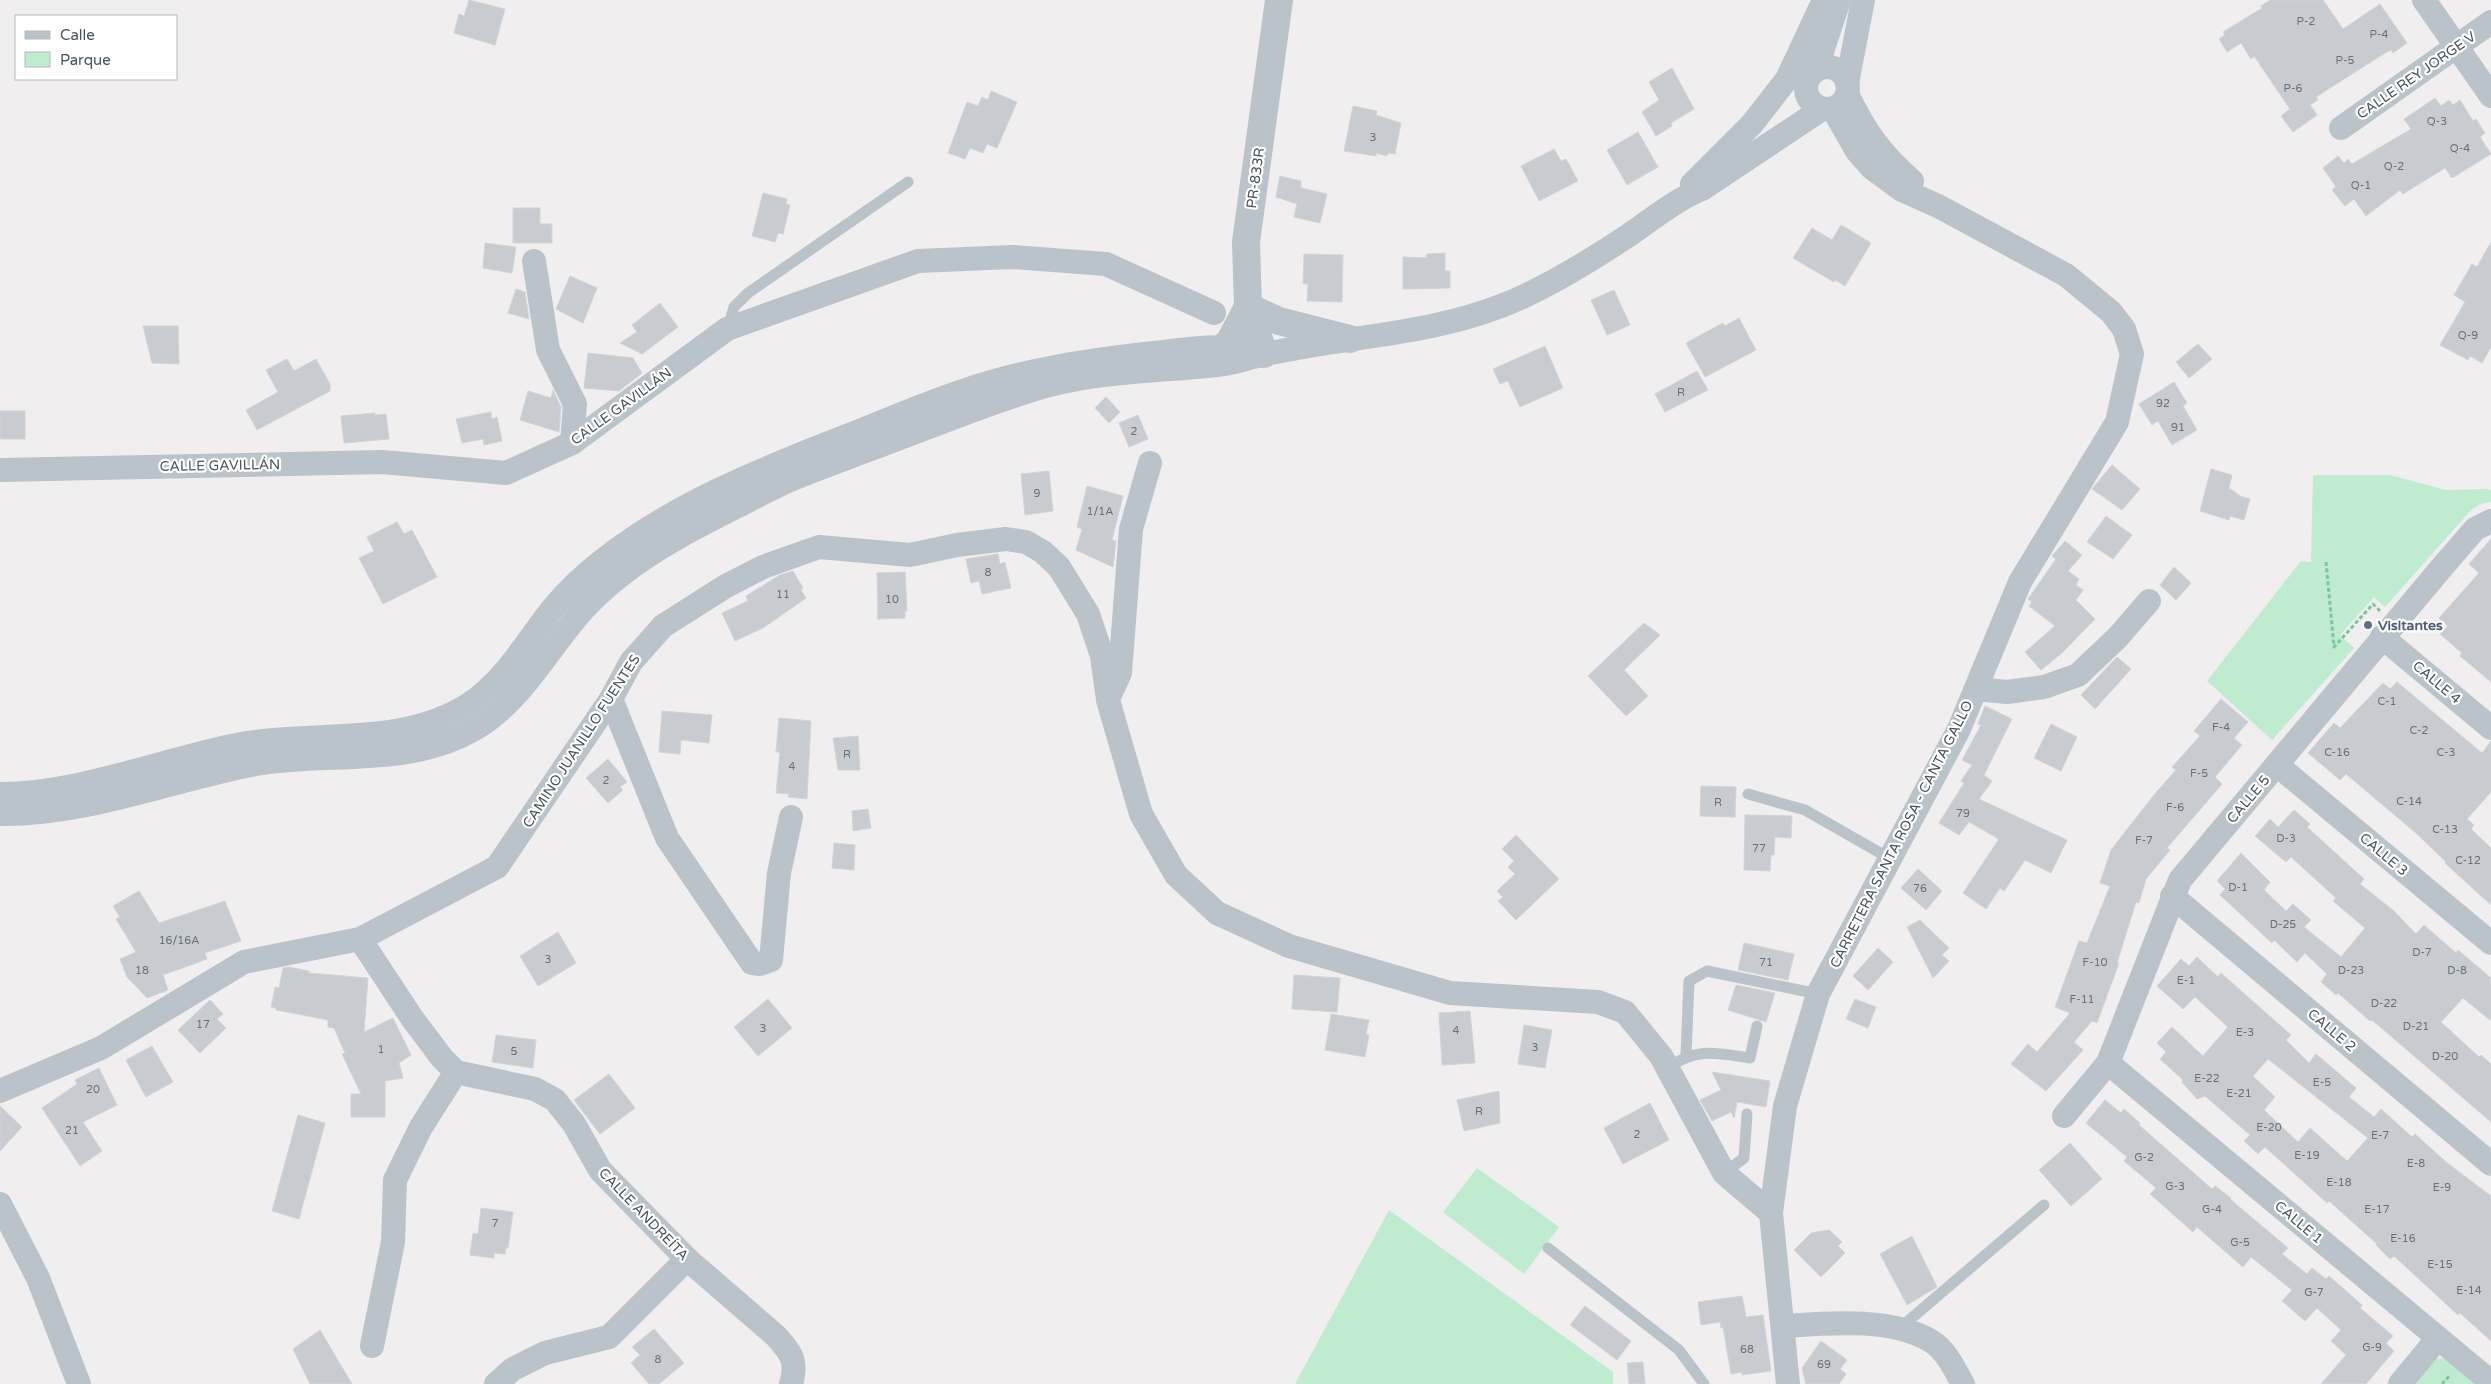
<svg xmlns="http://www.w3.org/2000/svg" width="2491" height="1384" viewBox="0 0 2491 1384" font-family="'Varela Round',sans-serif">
  <rect width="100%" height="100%" fill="#f0eeee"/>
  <!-- green -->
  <g fill="#bfebce">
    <polygon points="2313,475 2390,475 2446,490 2485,489 2491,490 2491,502 2480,504 2471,510 2385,607 2374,597 2340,635 2354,648 2272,740 2207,681 2301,561 2311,562"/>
    <polygon points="1477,1168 1559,1227 1524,1274 1443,1212"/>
    <polygon points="1389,1210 1613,1372 1613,1384 1295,1384"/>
    <polygon points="2444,1358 2477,1384 2414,1384 2435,1359"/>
  </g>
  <!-- building -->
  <g fill="#c8cbd0" stroke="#d2d4d9" fill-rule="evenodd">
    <polygon points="469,0 505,9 495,45 454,33 459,14 464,16"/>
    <polygon points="2270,0 2323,0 2343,29 2380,4 2407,43 2393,53 2391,50 2385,53 2316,97 2318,100 2310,105 2317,115 2293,132 2281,116 2290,109 2254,56 2251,59 2241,43 2227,52 2219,39 2225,35 2223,32 2262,8 2261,6"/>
    <polygon points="1672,68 1694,109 1671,123 1672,126 1656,136 1642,112 1659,100 1649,82"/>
    <polygon points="991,91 1017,102 997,148 987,144 983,153 970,148 965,159 948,153 967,102 978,106 982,97 988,100"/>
    <polygon points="2435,98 2441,106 2449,100 2453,105 2460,100 2473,121 2476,119 2485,133 2480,137 2491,154 2452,178 2445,168 2403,194 2400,190 2366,216 2354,199 2345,206 2332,190 2336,187 2323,168 2338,156 2344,163 2348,159 2352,164 2411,129 2404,119"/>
    <polygon points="1353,106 1377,111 1376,115 1401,123 1395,154 1388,153 1387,156 1376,153 1376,156 1344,151"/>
    <polygon points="1638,132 1658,167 1627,185 1607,150"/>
    <polygon points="1554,149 1561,161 1566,159 1578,181 1539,201 1521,166"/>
    <polygon points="1280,176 1301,181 1301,188 1327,194 1320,223 1294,217 1297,204 1276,197"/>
    <polygon points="763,193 787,199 786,204 790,205 783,234 778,233 775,242 752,236"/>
    <polygon points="513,208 540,208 540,224 552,224 552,243 513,243"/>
    <polygon points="1841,225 1871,243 1845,286 1835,280 1834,282 1793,258 1812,228 1832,240"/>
    <polygon points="2491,242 2491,347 2482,363 2470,356 2468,360 2440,345 2465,302 2454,295 2472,264 2477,267"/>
    <polygon points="485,243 516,247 512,273 483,268"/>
    <polygon points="1445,253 1445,271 1450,271 1450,288 1403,289 1403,257 1426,258 1427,254"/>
    <polygon points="1304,254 1343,255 1342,302 1307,301 1308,284 1303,284"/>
    <polygon points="570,276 597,288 583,323 556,309"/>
    <polygon points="516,289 525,292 529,319 508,313"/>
    <polygon points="1614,290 1630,325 1607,335 1591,300"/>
    <polygon points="660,303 678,327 642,354 620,343 637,332 632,325"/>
    <polygon points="1739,318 1756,350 1705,377 1686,343 1723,323 1725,326"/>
    <polygon points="143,326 178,326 179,364 152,363"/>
    <polygon points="2198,344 2212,359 2189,378 2176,362"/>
    <polygon points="1545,346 1563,388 1520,407 1508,381 1500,384 1493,369"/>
    <polygon points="588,353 633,358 642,373 619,391 584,388"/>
    <polygon points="287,359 294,371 316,359 330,384 330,391 257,430 246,410 278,392 266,370"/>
    <polygon points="1697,371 1708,390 1665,412 1655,394"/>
    <polygon points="2174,382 2187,403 2183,406 2197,430 2172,445 2158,421 2152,425 2139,404"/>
    <polygon points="553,390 561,407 559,432 520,420 528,391 551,398"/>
    <polygon points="1106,397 1120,412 1109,423 1095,408"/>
    <rect x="0" y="411" width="25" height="28"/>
    <polygon points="491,412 492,419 497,417 502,441 484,445 483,439 462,443 456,419"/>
    <polygon points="375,413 375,415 386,414 389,439 344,443 341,416"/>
    <polygon points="1138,415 1148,439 1129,447 1119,423"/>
    <polygon points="2112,465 2140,489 2122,510 2092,489"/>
    <polygon points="2211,469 2232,475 2229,488 2240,496 2250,499 2244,520 2230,516 2229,520 2200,511"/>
    <polygon points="1049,471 1053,511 1025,515 1021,474"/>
    <polygon points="1087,486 1123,496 1112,540 1116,541 1113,567 1076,550 1082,529 1077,527"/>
    <polygon points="2106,516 2132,535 2113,559 2087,542"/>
    <polygon points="397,522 404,534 412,530 437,577 383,604 359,558 374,551 367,537"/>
    <polygon points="2491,539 2491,682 2460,656 2462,653 2440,634 2448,626 2439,618 2479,573 2469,564"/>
    <polygon points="2065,541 2082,555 2068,571 2079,579 2076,585 2083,590 2076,600 2095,619 2062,653 2041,670 2025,652 2055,626 2029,606 2032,602 2028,599 2056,559 2052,556"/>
    <polygon points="998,554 1000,564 1005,562 1011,588 982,594 979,581 971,583 966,559"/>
    <polygon points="2174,567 2191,583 2176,600 2160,585"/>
    <polygon points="793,571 803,588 801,590 806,598 763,628 735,641 722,613 748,601 746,596 780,575"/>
    <polygon points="905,572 907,611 905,611 905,618 878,619 877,573"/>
    <polygon points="1644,623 1660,635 1624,670 1648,696 1626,716 1588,676"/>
    <polygon points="2117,657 2131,669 2095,709 2081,695"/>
    <polygon points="2397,682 2482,753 2491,741 2491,792 2467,819 2474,825 2471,829 2491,848 2491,905 2445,863 2446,862 2416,833 2346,774 2340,780 2308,753 2334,723 2340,728 2383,683 2390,689"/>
    <polygon points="2221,699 2248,722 2234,738 2242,745 2215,777 2222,784 2167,848 2170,850 2146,879 2139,903 2136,902 2117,963 2119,963 2097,1023 2092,1021 2074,1042 2083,1050 2046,1091 2011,1064 2028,1044 2037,1052 2070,1013 2055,1007 2079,941 2087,943 2110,886 2100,883 2111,850 2153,796 2176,770 2172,767 2200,736 2194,731"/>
    <polygon points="1985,706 2012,719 1984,775 1992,781 1979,799 2067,840 2051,873 2025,860 2004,891 2000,888 1986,909 1963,893 1999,839 1969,822 1959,835 1939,823 1964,783 1961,781 1972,765 1962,760 1981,725 1978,724"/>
    <polygon points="662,711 712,715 709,743 681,740 680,754 659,752"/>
    <polygon points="779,718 811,721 807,799 788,797 789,794 776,793 780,752 776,752"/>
    <polygon points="2051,724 2077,737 2061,771 2034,758"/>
    <polygon points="858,736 860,770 838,770 833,738"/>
    <polygon points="608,759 627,782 620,787 623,790 608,803 586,778"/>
    <polygon points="1701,786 1736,787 1735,817 1700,816"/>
    <polygon points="868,809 871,828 853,831 852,811"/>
    <polygon points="2294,810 2310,824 2307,827 2364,879 2360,884 2394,911 2416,934 2424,925 2456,953 2458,950 2491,978 2491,1021 2463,998 2441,1022 2479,1057 2481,1055 2491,1064 2491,1122 2372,1020 2370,1021 2338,993 2336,995 2321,982 2327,974 2305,953 2297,962 2274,940 2272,943 2220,895 2225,889 2217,881 2241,853 2270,882 2264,890 2286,911 2293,904 2311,920 2304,927 2341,957 2365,928 2333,901 2336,898 2291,857 2286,862 2255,836 2270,819 2278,827"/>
    <polygon points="1745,815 1792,816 1791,838 1775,837 1774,855 1771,855 1770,871 1744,870"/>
    <polygon points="1516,835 1559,879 1516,920 1498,901 1503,897 1497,891 1515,874 1508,867 1514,861 1502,849"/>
    <polygon points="834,843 855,845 854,870 832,868"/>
    <polygon points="1918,869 1942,891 1926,910 1901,888"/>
    <polygon points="139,891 159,923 225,901 241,941 205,953 207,959 163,975 168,990 147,998 127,977 120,959 136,952 116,919 120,917 113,906"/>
    <polygon points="1920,920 1949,948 1942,955 1949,961 1933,978 1907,927"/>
    <polygon points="558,932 576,963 538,986 520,956"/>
    <polygon points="1744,943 1794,954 1788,980 1738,970"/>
    <polygon points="1878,948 1893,962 1868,990 1853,976"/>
    <path d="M2197,957L2218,977L2221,973L2291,1035L2286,1040L2309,1063L2316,1054L2356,1088L2349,1097L2374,1117L2381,1109L2412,1137L2415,1134L2446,1162L2491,1196V1341L2460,1313L2458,1315L2394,1256L2390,1259L2376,1245L2377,1244L2329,1201L2327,1203L2265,1147L2258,1154L2244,1141L2250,1135L2205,1096L2197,1099L2182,1082L2183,1080L2160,1059L2166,1052L2157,1043L2172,1027L2203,1056L2228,1027L2195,997L2183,1009L2157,986L2181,959L2189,966ZM2268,1059L2368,1138L2347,1161L2310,1128L2298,1142L2264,1110L2275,1097L2253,1076Z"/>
    <polygon points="289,967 309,971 309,973 368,978 364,1032 393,1018 411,1055 399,1063 403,1078 385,1081 385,1117 351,1117 351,1094 361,1094 342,1054 345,1053 334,1028 328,1027 328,1020 276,1010 276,1008 271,1007 275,987 279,988 283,968"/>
    <polygon points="1294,975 1340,978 1337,1012 1292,1009"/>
    <polygon points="1736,985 1775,993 1766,1022 1728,1010"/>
    <polygon points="768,999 792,1028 758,1056 734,1027"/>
    <polygon points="1855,999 1876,1007 1868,1028 1846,1019"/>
    <polygon points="210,1000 223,1014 217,1019 226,1028 200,1053 178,1030"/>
    <polygon points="1470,1011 1475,1063 1442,1065 1439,1013"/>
    <polygon points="1331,1014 1369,1020 1366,1034 1369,1035 1365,1057 1325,1050"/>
    <polygon points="1524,1025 1552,1030 1545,1068 1518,1064"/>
    <polygon points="496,1035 536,1040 533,1068 492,1062"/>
    <polygon points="152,1046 173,1082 146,1097 126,1060"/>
    <polygon points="99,1068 117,1105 83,1122 102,1151 80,1166 42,1108 77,1084 75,1080"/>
    <polygon points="1712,1072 1770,1081 1766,1107 1737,1102 1734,1118 1731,1112 1712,1121 1700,1100 1721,1090"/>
    <polygon points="609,1074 635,1108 600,1134 574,1100"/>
    <polygon points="1499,1091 1500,1123 1464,1131 1457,1100"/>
    <polygon points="2105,1100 2121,1113 2124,1109 2140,1123 2139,1125 2212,1189 2215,1186 2231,1198 2230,1199 2288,1248 2282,1254 2307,1274 2312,1268 2326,1279 2329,1276 2362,1305 2360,1308 2393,1336 2386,1343 2394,1351 2366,1384 2321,1384 2346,1355 2331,1341 2341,1330 2317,1308 2305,1321 2282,1301 2292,1290 2251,1257 2243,1267 2197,1227 2193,1232 2150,1194 2156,1188 2124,1161 2127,1157 2086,1123"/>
    <polygon points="1650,1103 1669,1140 1623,1164 1604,1128"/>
    <polygon points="0,1106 22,1127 0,1151"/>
    <polygon points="298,1115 325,1123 299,1219 272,1211"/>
    <polygon points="2070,1143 2102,1179 2071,1206 2039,1170"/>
    <polygon points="481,1208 513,1212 508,1248 506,1247 505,1254 494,1253 494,1258 470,1255 473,1233 478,1234"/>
    <polygon points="1829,1230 1842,1242 1838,1246 1845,1253 1821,1277 1794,1250 1811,1233"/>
    <polygon points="1912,1236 1937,1287 1907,1305 1880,1254"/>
    <polygon points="1742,1296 1746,1317 1763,1315 1771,1371 1742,1375 1742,1372 1731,1374 1723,1327 1721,1328 1720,1322 1701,1325 1698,1302"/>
    <polygon points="1585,1306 1631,1341 1617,1360 1570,1325"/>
    <polygon points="654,1329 684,1363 659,1384 649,1384 631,1363 640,1355 632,1347"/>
    <polygon points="320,1330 352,1384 310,1384 293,1349"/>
    <polygon points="1821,1341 1847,1360 1840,1369 1846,1374 1839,1384 1806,1384 1802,1368"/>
    <polygon points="1643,1362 1645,1384 1629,1384 1627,1363"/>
  </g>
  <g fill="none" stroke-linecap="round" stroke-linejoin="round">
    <!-- path -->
    <g stroke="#79c79d" stroke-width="3" stroke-dasharray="4 2.5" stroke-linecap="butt">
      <polyline points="2326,562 2334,647 2373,604 2380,611"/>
      <polyline points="2442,1384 2450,1375"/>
    </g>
    <!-- service -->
    <g stroke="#bac3ca" stroke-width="11">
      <polyline points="728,327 734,307 748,293 908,182"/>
      <polyline points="1748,794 1805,810 1889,858"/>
      <polyline points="1686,1055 1689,981 1707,971 1818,994"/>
      <path d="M1668,1067C1700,1047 1715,1053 1750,1058L1757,1026"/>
      <polyline points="1724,1173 1744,1158 1747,1114"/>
      <polyline points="1548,1248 1679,1350 1704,1384"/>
      <polyline points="1900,1328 2044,1205"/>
    </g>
    <!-- minor -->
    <g stroke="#bac3ca" stroke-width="24">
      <polyline points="2424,0 2491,96"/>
      <circle cx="1827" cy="88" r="21"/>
      <polyline points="1816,70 1839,0"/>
      <polyline points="1847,83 1863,0"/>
      <path d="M1847,94C1865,131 1880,153 1912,181"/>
      <polyline points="2341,128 2491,22"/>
      <polyline points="1692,184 1752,124 1787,79 1824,0"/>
      <polyline points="534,261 548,350 575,404 572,443"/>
      <polyline points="0,470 382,462 506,473 572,443 727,329 918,261 1013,257 1106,264 1214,313"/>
      <polyline points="2382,637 2491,728"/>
      <polyline points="1976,689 2007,692 2044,687 2078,675 2118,637 2149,601"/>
      <polyline points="611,699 667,838 752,963 760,964 771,960 779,873 791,817"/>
      <polyline points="1108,699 1120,673 1131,529 1150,463"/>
      <polyline points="2277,765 2491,943"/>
      <path d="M0,794C79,794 163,759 241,744C316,730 399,748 468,705C505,681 526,642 553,608C568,590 584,575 602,561C671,506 757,471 839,439C881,423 923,404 966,390C1027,369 1091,360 1154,353C1183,350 1213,344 1242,350"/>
      <path d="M0,814C88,815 171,780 256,764C332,751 416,769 484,723C525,695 549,648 582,611C625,563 687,531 744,503C761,494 778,485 795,478C838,461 882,445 926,428C967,413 1008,396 1050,385C1104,371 1161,371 1217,365C1233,364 1247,358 1262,355C1278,351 1293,349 1309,346C1373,335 1439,330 1501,306C1543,290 1585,264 1623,239C1650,221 1673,201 1702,189L1822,109"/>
      <polyline points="2172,896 2491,1164"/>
      <path d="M360,939L412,1018L442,1058L456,1072L535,1089L555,1100L574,1124L600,1170L687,1259L776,1336C791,1353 798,1361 791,1384"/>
      <polyline points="2108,1063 2491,1382"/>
      <polyline points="0,1091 101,1048 244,962 360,939 497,867 611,699 631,662 663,626 726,586 763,567 819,547 910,555 957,545 1006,539 1026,542 1043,552 1059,567 1088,614 1102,656 1108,700 1141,814 1176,875 1217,913 1289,946 1450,993 1598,1002 1625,1012 1661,1056 1724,1173 1771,1213"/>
      <polyline points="2064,1116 2108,1063 2180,880 2443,566 2475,529 2491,521"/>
      <polyline points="0,1204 38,1278 79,1384"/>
      <path d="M1784,1326C1829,1323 1891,1317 1931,1341C1946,1350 1955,1370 1963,1384"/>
      <polyline points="372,1346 393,1242 395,1180 421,1127 456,1072"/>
      <polyline points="496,1384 513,1369 545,1353 609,1337 687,1259"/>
      <polyline points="1788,1384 1771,1213 1785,1106 1818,994 1959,729 2020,582 2117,422 2132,354 2124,329 2111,312 2066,275 1938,206 1902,190 1872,168 1857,151 1833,109"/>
      <polyline points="2400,1384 2438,1338"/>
    </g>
    <!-- tertiary -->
    <g stroke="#bac3ca" stroke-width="28">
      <polyline points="1225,346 1230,341 1248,307 1279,321 1350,339"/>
      <polyline points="1264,354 1248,307 1246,242 1279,0"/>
    </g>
  </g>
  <!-- markers -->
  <circle fill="#5c6f8a" stroke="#fff" stroke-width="2" cx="2368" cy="625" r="5"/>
  <g text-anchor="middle" stroke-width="4.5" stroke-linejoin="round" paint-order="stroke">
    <!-- number labels -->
    <g font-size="11" fill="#677078">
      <text x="2306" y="25">P-2</text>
      <text x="2379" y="38">P-4</text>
      <text x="2345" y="64">P-5</text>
      <text x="2293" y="92">P-6</text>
      <text x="2437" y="125">Q-3</text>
      <text x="1373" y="141">3</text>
      <text x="2460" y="152">Q-4</text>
      <text x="2394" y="170">Q-2</text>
      <text x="2361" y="189">Q-1</text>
      <text x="2468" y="339">Q-9</text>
      <text x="1681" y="396">R</text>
      <text x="2163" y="407">92</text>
      <text x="2178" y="431">91</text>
      <text x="1134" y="435">2</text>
      <text x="1037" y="497">9</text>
      <text x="1100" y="515">1/1A</text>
      <text x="988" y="576">8</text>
      <text x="783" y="598">11</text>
      <text x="892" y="603">10</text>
      <text x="2387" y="705">C-1</text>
      <text x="2221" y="731">F-4</text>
      <text x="2419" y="734">C-2</text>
      <text x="2337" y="756">C-16</text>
      <text x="2446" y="756">C-3</text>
      <text x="847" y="758">R</text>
      <text x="792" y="770">4</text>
      <text x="2199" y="777">F-5</text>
      <text x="606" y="784">2</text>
      <text x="2409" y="805">C-14</text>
      <text x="1718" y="806">R</text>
      <text x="2175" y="811">F-6</text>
      <text x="1963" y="817">79</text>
      <text x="2445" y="833">C-13</text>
      <text x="2286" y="842">D-3</text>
      <text x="2144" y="844">F-7</text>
      <text x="1759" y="852">77</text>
      <text x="2468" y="864">C-12</text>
      <text x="2238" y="891">D-1</text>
      <text x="1920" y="892">76</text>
      <text x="2283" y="928">D-25</text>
      <text x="179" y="944">16/16A</text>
      <text x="2422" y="956">D-7</text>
      <text x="548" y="963">3</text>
      <text x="1766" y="966">71</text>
      <text x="2095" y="966">F-10</text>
      <text x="142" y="974">18</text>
      <text x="2351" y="974">D-23</text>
      <text x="2457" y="974">D-8</text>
      <text x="2186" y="984">E-1</text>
      <text x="2082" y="1003">F-11</text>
      <text x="2384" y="1007">D-22</text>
      <text x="203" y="1028">17</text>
      <text x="2416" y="1030">D-21</text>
      <text x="763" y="1032">3</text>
      <text x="1456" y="1034">4</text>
      <text x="2245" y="1036">E-3</text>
      <text x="1535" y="1051">3</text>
      <text x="381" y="1053">1</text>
      <text x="514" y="1055">5</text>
      <text x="2445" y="1060">D-20</text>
      <text x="2207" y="1082">E-22</text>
      <text x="2322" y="1086">E-5</text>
      <text x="93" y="1093">20</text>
      <text x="2239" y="1097">E-21</text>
      <text x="1479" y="1115">R</text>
      <text x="2269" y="1131">E-20</text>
      <text x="72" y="1134">21</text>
      <text x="1637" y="1138">2</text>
      <text x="2380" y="1139">E-7</text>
      <text x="2307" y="1159">E-19</text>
      <text x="2144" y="1161">G-2</text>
      <text x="2416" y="1167">E-8</text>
      <text x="2339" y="1186">E-18</text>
      <text x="2175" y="1190">G-3</text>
      <text x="2442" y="1191">E-9</text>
      <text x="2212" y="1213">G-4</text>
      <text x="2377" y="1213">E-17</text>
      <text x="495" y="1227">7</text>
      <text x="2403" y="1242">E-16</text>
      <text x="2240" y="1246">G-5</text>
      <text x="2440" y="1268">E-15</text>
      <text x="2469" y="1294">E-14</text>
      <text x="2314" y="1296">G-7</text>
      <text x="2372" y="1351">G-9</text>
      <text x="1747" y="1353">68</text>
      <text x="658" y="1363">8</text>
      <text x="1824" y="1368">69</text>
    </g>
    <!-- street labels -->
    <g font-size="14" fill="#47525a" stroke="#fff">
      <text transform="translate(2416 75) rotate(-35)" y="5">CALLE REY JORGE V</text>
      <text transform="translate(1255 178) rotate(-82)" y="5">PR-833R</text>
      <text transform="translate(621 406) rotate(-36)" y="5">CALLE GAVILLÁN</text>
      <text transform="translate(220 465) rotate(-1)" y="5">CALLE GAVILLÁN</text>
      <text transform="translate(2437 682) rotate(40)" y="5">CALLE 4</text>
      <text transform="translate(581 741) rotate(-57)" y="5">CAMINO JUANILLO FUENTES</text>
      <text transform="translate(2248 799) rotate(-50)" y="5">CALLE 5</text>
      <text transform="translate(1901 834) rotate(-63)" y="5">CARRETERA SANTA ROSA - CANTA GALLO</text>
      <text transform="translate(2384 854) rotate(40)" y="5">CALLE 3</text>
      <text transform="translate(2332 1030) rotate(40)" y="5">CALLE 2</text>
      <text transform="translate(644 1214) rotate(46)" y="5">CALLE ANDREÍTA</text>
      <text transform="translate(2299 1222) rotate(40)" y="5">CALLE 1</text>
    </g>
    <!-- service labels -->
    <g font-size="14" font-weight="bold" fill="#4e5e75" stroke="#fff" text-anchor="start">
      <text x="2378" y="630">Visitantes</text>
    </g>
  </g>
  <!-- legend -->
  <rect x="15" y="15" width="162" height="65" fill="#ffffff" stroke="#b5babd"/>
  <rect x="25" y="31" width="25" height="8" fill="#bac3ca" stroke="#b5babd"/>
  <text x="60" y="40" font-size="15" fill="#47525a">Calle</text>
  <rect x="25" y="52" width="25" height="15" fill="#bfebce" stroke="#b5babd"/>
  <text x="60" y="65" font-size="15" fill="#47525a">Parque</text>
</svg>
